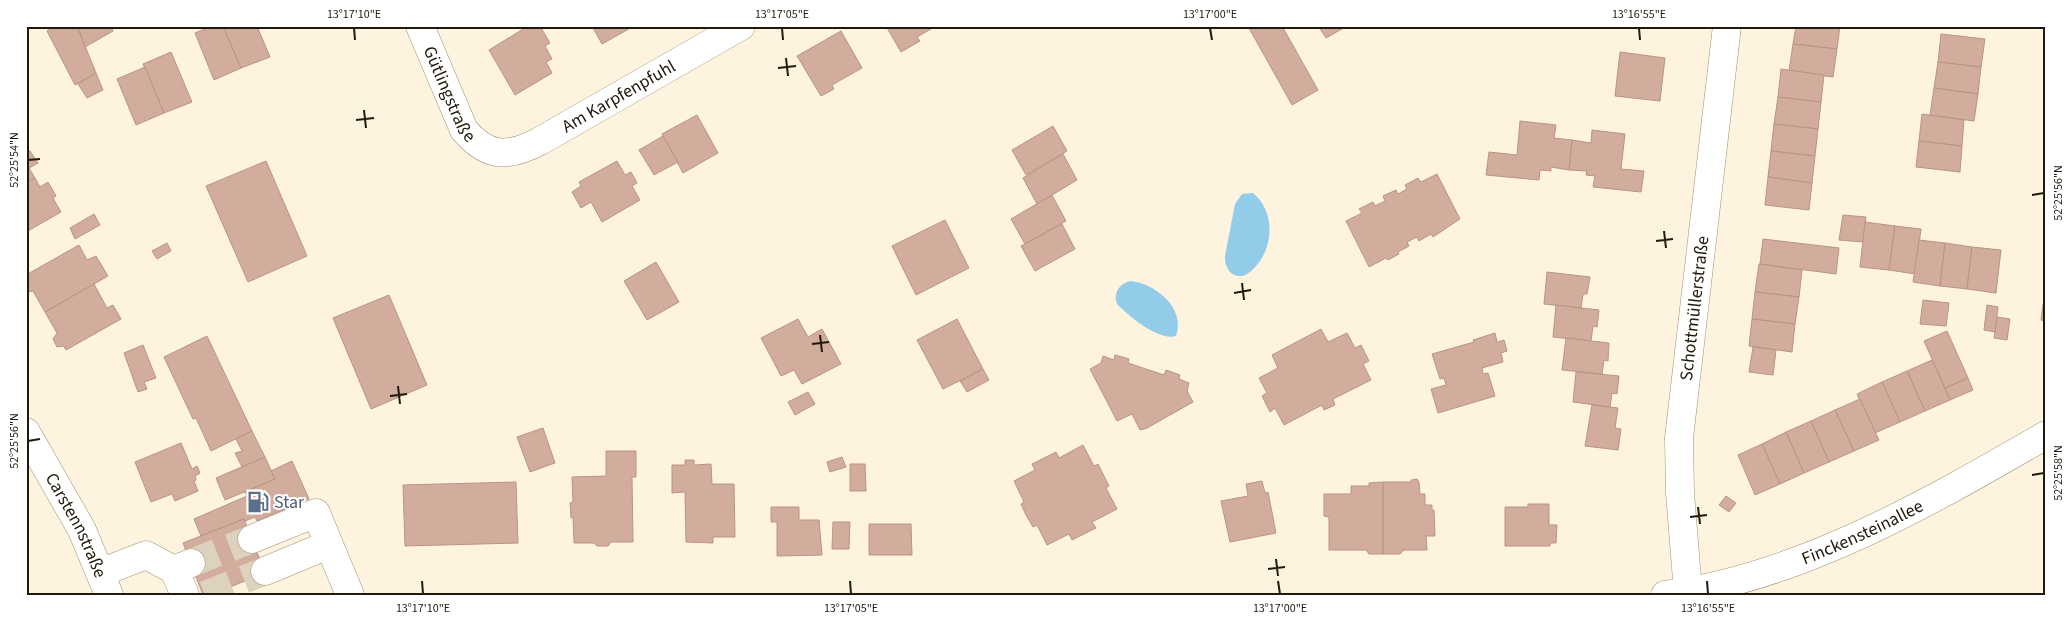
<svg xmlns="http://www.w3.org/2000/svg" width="2072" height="621" viewBox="0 0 2072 621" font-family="'Source Sans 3',sans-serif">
  <rect width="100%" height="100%" fill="#fef3de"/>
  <!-- water -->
  <g fill="#92cce9">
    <path d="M1253,193C1277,213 1274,252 1250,272C1236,283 1224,270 1225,256L1235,204L1242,194Z"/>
    <path d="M1130,281C1155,283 1186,308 1176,336C1158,341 1129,316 1117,304C1113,293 1119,284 1130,281Z"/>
  </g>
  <!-- building -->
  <g fill="#d2ac9d" stroke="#b99485">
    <polygon points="54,26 77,26 96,73 75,85 47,31"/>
    <polygon points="110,26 113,31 85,47 78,27"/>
    <polygon points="212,26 223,26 241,68 214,80 195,33"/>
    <polygon points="223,26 257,26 270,57 241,68"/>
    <polygon points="528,26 540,26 550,43 545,46 552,59 546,62 552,73 515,95 489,50"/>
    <polygon points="592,26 634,26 602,44"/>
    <polygon points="886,26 936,26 917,37 920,41 901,52"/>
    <polygon points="1251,26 1282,26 1318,90 1292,105 1249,28"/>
    <polygon points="1315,26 1347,26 1326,38 1319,27 1317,28"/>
    <polygon points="1796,26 1840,26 1837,49 1793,44"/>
    <polygon points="841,31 862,68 832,85 834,89 821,96 797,56"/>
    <polygon points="1941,34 1985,39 1981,67 1938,62"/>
    <polygon points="1793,44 1837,49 1833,77 1789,71"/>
    <polygon points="171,52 192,102 164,113 143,64"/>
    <polygon points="1620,52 1665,58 1660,101 1615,96"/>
    <polygon points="1938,62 1981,67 1978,94 1934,88"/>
    <polygon points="145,67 164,113 136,125 117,79"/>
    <polygon points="1781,69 1824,75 1821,102 1778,97"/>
    <polygon points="96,73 103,90 87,98 78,84"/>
    <polygon points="1934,88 1978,94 1974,121 1930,115"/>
    <polygon points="1778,97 1821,102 1818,129 1774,124"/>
    <polygon points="1922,114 1964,120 1962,146 1919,141"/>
    <polygon points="697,115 718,153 683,173 662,134"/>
    <polygon points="1520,121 1556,125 1554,138 1572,140 1569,170 1551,167 1551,171 1540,170 1539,180 1486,175 1489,152 1517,155"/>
    <polygon points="1774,124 1818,129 1815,156 1771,151"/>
    <polygon points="1053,126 1067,151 1026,175 1012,150"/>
    <polygon points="1592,130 1625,134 1621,169 1644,171 1641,192 1593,187 1595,176 1586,175 1587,171 1569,170 1572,140 1591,143"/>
    <polygon points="663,136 678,162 654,175 639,150"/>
    <polygon points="1919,141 1962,146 1960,172 1916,167"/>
    <polygon points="26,151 30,151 38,163 29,168 35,178 26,183"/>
    <polygon points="1771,151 1815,156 1812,183 1768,177"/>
    <polygon points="1063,154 1077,180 1037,204 1023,178"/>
    <polygon points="266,161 307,256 248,282 206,186"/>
    <polygon points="617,161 625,175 631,172 637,183 632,186 640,200 602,222 591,202 581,208 572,192 581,186 579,182"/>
    <polygon points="1437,174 1460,219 1433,237 1431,234 1419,241 1417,237 1407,242 1409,246 1398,252 1399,254 1388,260 1386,258 1369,267 1346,221 1362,213 1359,209 1373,202 1375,206 1385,201 1383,196 1396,190 1398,194 1407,189 1405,185 1418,178 1421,182"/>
    <polygon points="1768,177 1812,183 1809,210 1765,205"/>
    <polygon points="35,178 40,187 48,182 56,196 53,198 61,212 26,232 26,183"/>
    <polygon points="1052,195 1066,221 1025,244 1011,219"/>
    <polygon points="94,214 100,225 75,239 70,228"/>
    <polygon points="1843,215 1866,217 1863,242 1839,240"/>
    <polygon points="945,220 969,268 916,295 892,246"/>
    <polygon points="1865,222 1895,226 1889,270 1860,267"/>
    <polygon points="1062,224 1075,249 1035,271 1021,246"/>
    <polygon points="1895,226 1921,229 1915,274 1889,270"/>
    <polygon points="1763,239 1839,248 1836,274 1760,264"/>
    <polygon points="1919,240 1945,243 1940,286 1913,282"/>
    <polygon points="167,243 171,251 157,259 152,251"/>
    <polygon points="1945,243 1972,247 1967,289 1940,286"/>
    <polygon points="79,245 87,260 96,256 108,276 45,312 33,291 26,292 26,275"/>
    <polygon points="1972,247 2001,250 1996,293 1967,289"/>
    <polygon points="656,262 679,302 647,320 624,281"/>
    <polygon points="1759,264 1802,270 1799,297 1755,292"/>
    <polygon points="1547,272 1590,277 1587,294 1583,294 1581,308 1544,304"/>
    <polygon points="94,284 107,308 113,305 121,319 66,350 64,346 57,347 53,339 57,333 45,312"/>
    <polygon points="1755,292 1799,297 1795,324 1752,319"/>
    <polygon points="389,295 427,385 371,409 333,318"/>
    <polygon points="1923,300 1949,303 1946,326 1920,324"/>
    <polygon points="2043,304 2046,304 2046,321 2041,320"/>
    <polygon points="1556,305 1599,310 1597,327 1593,326 1591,341 1553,337"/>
    <polygon points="1987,305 1998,307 1995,332 1984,330"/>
    <polygon points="1997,317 2010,319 2007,340 1994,338"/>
    <polygon points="798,319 808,337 822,329 841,364 802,384 794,370 781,376 761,338"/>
    <polygon points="957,319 983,369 943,389 917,340"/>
    <polygon points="1752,319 1795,324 1792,352 1749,346"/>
    <polygon points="1321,329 1328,342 1347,333 1355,348 1361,345 1369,361 1363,364 1371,380 1333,399 1335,405 1324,410 1322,405 1284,425 1275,408 1270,412 1262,396 1267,393 1259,378 1278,368 1272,355"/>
    <polygon points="1947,331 1968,378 1945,388 1924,341"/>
    <polygon points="1495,333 1497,342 1504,340 1507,351 1501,353 1503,362 1482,368 1483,374 1488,373 1495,396 1438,413 1431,389 1446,385 1444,378 1440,379 1432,354 1474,342 1473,340"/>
    <polygon points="207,336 252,431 211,451 196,418 193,419 164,357"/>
    <polygon points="1566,338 1609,343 1608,361 1604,360 1602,374 1562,370"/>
    <polygon points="143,345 156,378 144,382 147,389 138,392 124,353"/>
    <polygon points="1753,347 1776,350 1773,375 1749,372"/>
    <polygon points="1115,355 1129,359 1128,363 1164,375 1166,370 1180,375 1179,379 1189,383 1187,391 1193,402 1147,428 1140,430 1132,414 1117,421 1090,369 1101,363 1103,356 1114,360"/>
    <polygon points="1932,360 1950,400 1925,411 1907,371"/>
    <polygon points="983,369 989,380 967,392 960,381"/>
    <polygon points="1907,371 1925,411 1900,422 1882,382"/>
    <polygon points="1576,372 1619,376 1617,394 1612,393 1610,407 1573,402"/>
    <polygon points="1968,378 1973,390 1950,400 1945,388"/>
    <polygon points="1882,382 1900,422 1875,433 1857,394"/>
    <polygon points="808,392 815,404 795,415 788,402"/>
    <polygon points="1860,399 1879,440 1854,451 1835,410"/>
    <polygon points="1592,405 1618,408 1615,428 1621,429 1618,450 1585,446"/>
    <polygon points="1835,410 1854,451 1829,462 1811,421"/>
    <polygon points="1811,421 1829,462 1804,473 1786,432"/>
    <polygon points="543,428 555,463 530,472 517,437"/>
    <polygon points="252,431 265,457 242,467 235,453 242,451 236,439"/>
    <polygon points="1786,432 1804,473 1780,484 1762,444"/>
    <polygon points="181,443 192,469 197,466 200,473 195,476 196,480 194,481 198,491 175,501 172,494 151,502 135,462"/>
    <polygon points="1762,444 1780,484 1755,495 1738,455"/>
    <polygon points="1083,445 1094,466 1098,464 1109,486 1106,488 1117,509 1092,522 1096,528 1072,540 1069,534 1047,545 1037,525 1033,527 1026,515 1021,504 1024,502 1014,481 1035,470 1032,464 1056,452 1059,458"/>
    <polygon points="606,451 636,451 636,477 632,477 633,542 611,542 608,546 597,546 594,543 574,543 573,517 571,518 570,503 573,502 572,477 606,476"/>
    <polygon points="265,457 275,479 225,500 216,478"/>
    <polygon points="842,457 846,467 830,472 827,462"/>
    <polygon points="685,460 694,460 694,465 711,464 712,484 734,484 735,537 713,537 713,543 686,542 685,492 672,493 672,465 685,465"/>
    <polygon points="292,461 309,499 257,521 255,517 245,521 244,519 201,536 194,519 247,496 245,492 275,479 271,471"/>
    <polygon points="850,464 865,464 866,491 850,491"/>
    <polygon points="1417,479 1419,482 1420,494 1425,494 1425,505 1432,505 1432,510 1434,510 1435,536 1426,536 1427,550 1404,550 1400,554 1383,554 1383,482 1411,482 1411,480"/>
    <polygon points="1262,481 1265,493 1268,492 1276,533 1230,542 1221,501 1248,496 1246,484"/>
    <polygon points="516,482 518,543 405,546 403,485"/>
    <polygon points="1383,482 1383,554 1369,554 1366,550 1329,550 1329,517 1324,516 1324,494 1351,494 1351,486 1369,486 1369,483"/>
    <polygon points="1726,496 1736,503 1729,512 1719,505"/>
    <polygon points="1528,504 1549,504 1549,525 1557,525 1556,543 1550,543 1550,546 1505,546 1505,507 1528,507"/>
    <polygon points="771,507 799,507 799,520 819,520 822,555 777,556 777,522 771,522"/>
    <polygon points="244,519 265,573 210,595 203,595 183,543"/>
    <polygon points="833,522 850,522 849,549 832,549"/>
    <polygon points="869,524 911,524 912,555 869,555"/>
  </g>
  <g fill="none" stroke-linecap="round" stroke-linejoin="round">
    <!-- minor-tunnel -->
    <g stroke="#ddd2be" stroke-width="28" stroke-dasharray="28 14" stroke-linecap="butt">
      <polyline points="191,563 252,539"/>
      <polyline points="205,595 265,571"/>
    </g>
    <!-- minor casing -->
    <g stroke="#a29271" stroke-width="29">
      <g id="minor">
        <path id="s1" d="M420,26L464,130C488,158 508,158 540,141L741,26"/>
        <path id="s2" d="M26,432L82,530L109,595"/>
        <polyline points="252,539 316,513 350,595"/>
        <polyline points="174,570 185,595"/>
        <polyline points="265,571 328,545"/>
        <polyline points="100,573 146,555 174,570 191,563"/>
        <path id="s3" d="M1688,592L1680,493L1679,438L1727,26"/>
        <path id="s4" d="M1665,595C1799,578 1930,502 2046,435"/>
      </g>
    </g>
    <!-- minor -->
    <use href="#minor" stroke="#fff" stroke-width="28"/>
  </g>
  <!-- ticks -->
  <path fill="none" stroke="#20190c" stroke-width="2" d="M354,28L355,40M782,28L783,40M1210,28L1212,40M1639,28L1640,40M786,58L788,76M778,68L796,66M364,110L366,128M356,120L374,118M28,160L40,159M2032,195L2044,193M1664,231L1666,248M1656,241L1673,239M1242,283L1244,300M1234,293L1251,290M820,335L822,352M812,344L829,342M398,386L400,404M390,396L407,394M28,441L40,439M2032,475L2044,473M1698,507L1700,524M1690,517L1707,515M1276,559L1278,576M1268,569L1285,567M422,581L423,594M850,581L851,594M1278,581L1280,594M1707,581L1708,594"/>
  <!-- icons -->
  <defs>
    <g id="fuel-bare" transform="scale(1.725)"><path d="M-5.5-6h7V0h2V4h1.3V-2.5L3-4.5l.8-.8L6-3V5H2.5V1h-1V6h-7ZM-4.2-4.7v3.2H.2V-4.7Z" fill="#5c6f8a" stroke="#fff" stroke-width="2.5" paint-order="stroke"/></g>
  </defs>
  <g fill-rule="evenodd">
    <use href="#fuel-bare" x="258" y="502"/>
  </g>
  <g text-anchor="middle" stroke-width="4" stroke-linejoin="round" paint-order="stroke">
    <!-- street labels -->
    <g font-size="18" fill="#20190c" stroke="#fff">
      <text dy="6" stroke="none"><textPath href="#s1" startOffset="74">Gütlingstraße</textPath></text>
      <text dy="6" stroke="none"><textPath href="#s1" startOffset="289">Am Karpfenpfuhl</textPath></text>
      <text dy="6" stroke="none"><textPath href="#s3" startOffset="285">Schottmüllerstraße</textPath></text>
      <text dy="6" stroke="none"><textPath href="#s2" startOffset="106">Carstennstraße</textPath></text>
      <text dy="6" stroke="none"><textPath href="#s4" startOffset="208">Finckensteinallee</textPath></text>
    </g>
    <!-- service labels -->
    <g font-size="18" fill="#4e5e75" stroke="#fff" text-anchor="start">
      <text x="274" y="508">Star</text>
    </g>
  </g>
  <!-- border -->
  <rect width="2072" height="621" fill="none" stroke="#ffffff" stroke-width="55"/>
  <rect x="28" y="28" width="2016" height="566" fill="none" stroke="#20190c" stroke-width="2"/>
  <g font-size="12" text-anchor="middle" fill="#20190c">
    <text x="354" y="18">13°17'10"E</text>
    <text x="782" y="18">13°17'05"E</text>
    <text x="1210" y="18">13°17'00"E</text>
    <text x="1639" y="18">13°16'55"E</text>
    <text transform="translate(14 160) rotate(-90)" y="4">52°25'54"N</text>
    <text transform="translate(2058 193) rotate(-90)" y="4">52°25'56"N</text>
    <text transform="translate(14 441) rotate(-90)" y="4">52°25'56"N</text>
    <text transform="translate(2058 473) rotate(-90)" y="4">52°25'58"N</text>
    <text x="423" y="612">13°17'10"E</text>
    <text x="851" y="612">13°17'05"E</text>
    <text x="1280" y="612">13°17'00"E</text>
    <text x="1708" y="612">13°16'55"E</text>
  </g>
</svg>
